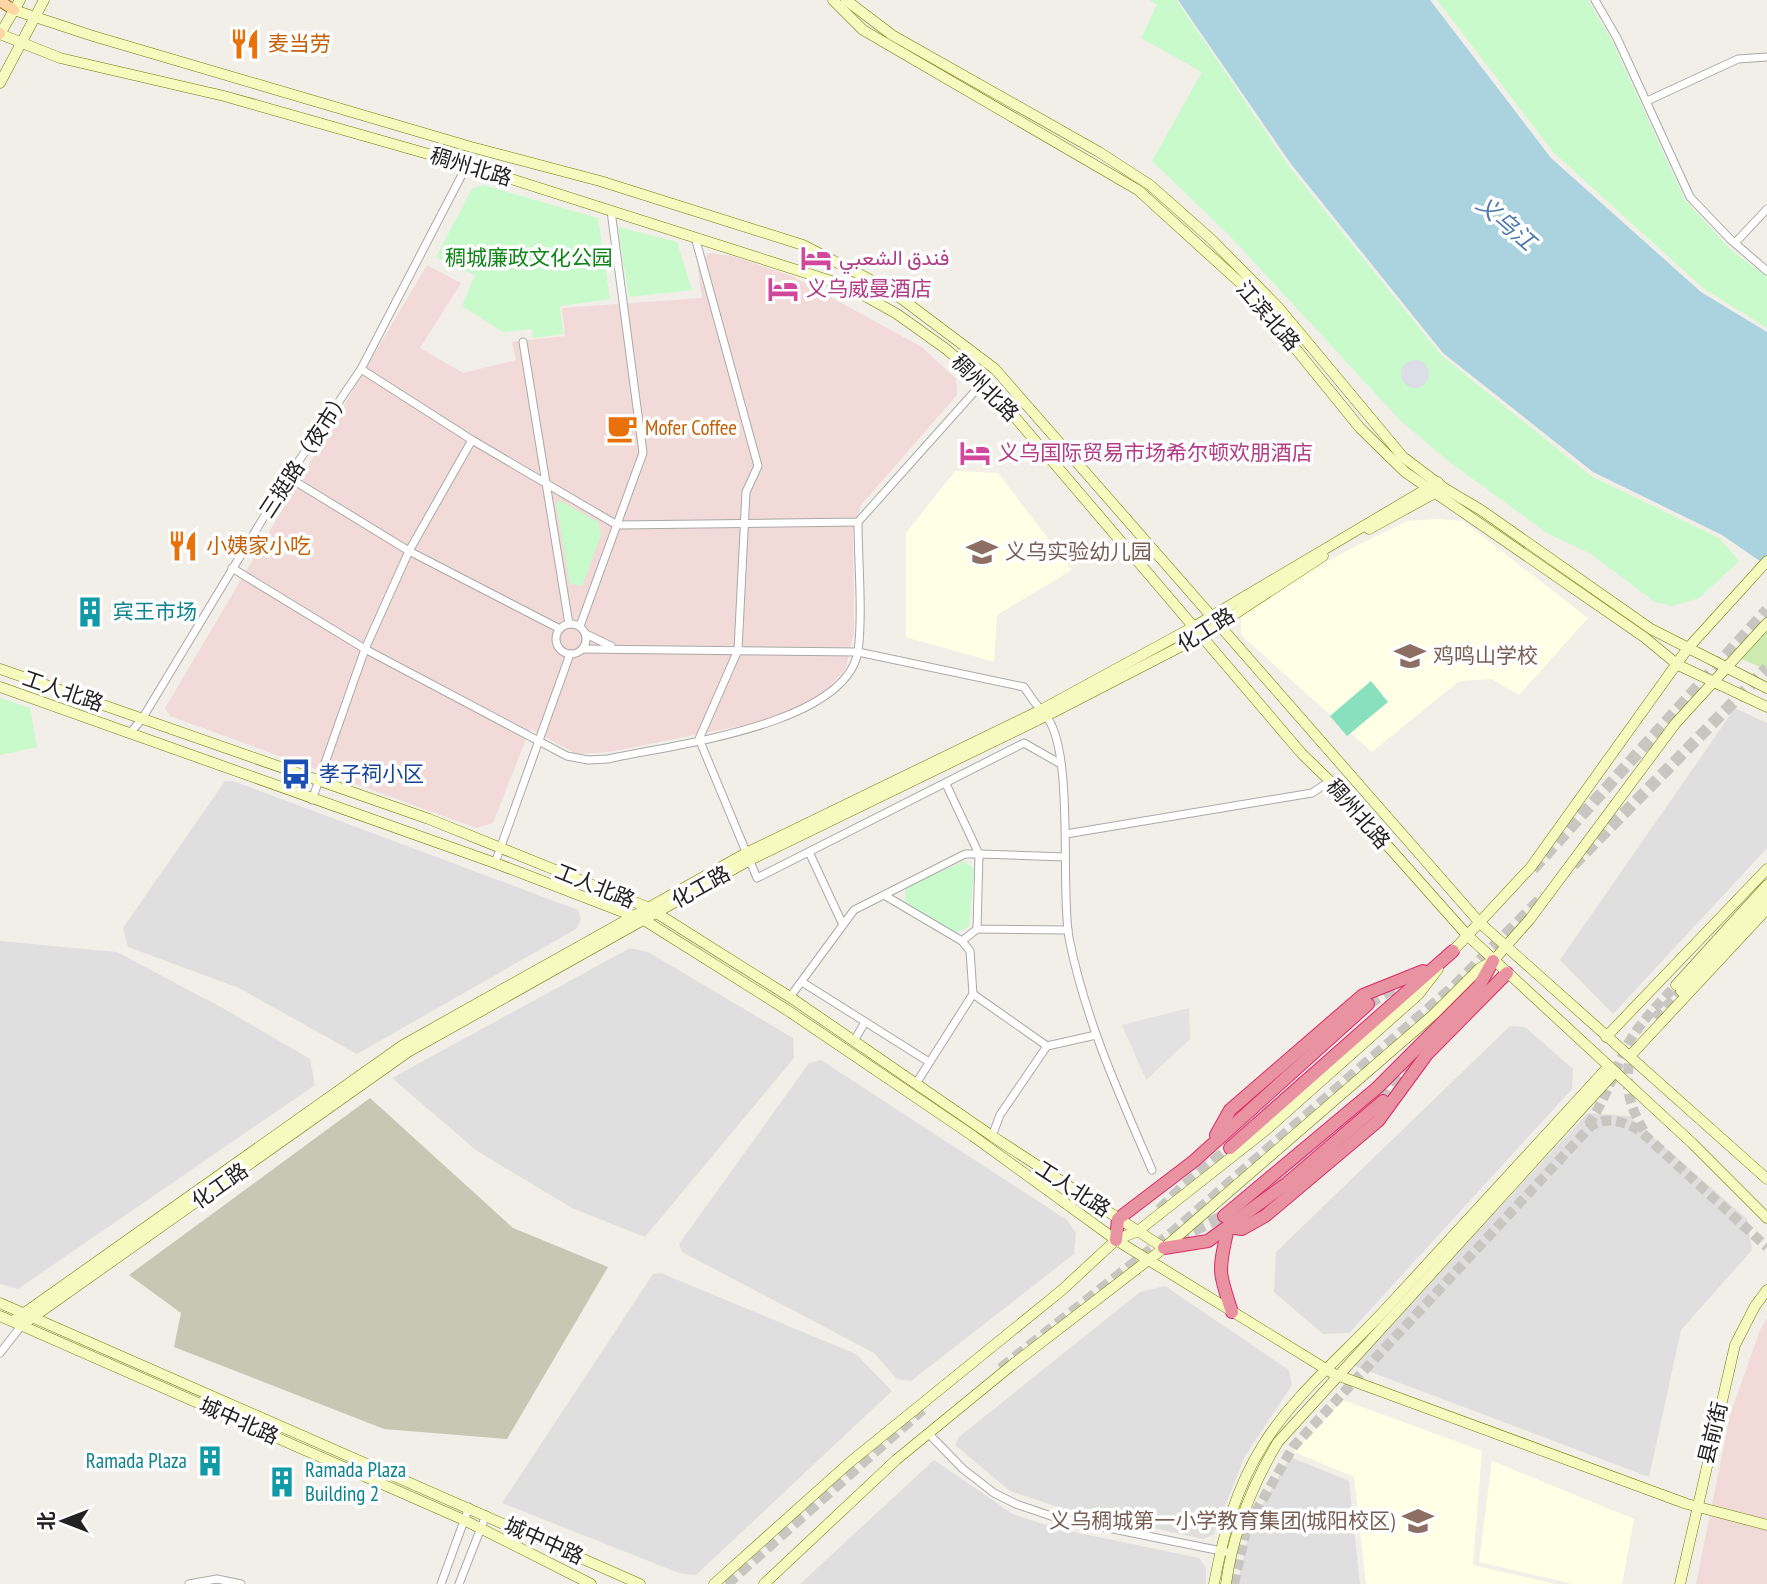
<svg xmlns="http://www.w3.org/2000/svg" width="1767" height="1584" viewBox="0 0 1767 1584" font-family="'PT Sans Narrow',Vazirmatn,'Noto Sans SC',sans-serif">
  <rect width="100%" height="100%" fill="#f2efe9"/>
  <!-- residential -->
  <g fill="#e0dfdf">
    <polygon points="1735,708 1767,723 1767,848 1613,1014 1560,960"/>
    <polygon points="225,781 233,781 578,910 581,919 576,929 357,1054 239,988 128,947 123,928"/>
    <polygon points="0,941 117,952 228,1011 310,1059 315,1085 18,1289 0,1284"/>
    <polygon points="630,948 648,952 793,1038 794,1058 645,1237 572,1208 477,1151 392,1078"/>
    <polygon points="1510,1026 1525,1027 1573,1069 1572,1089 1349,1333 1323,1334 1274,1292 1276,1252"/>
    <polygon points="821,1060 1067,1220 1076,1233 1074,1254 911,1381 897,1379 874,1353 682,1252 679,1244 809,1063"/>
    <polygon points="1588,1113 1629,1116 1747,1219 1752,1250 1681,1330 1649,1477 1352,1365"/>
    <polygon points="661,1273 856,1354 892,1391 696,1575 679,1573 502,1503 653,1274"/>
    <polygon points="1165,1286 1289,1370 1292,1385 1245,1456 1214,1534 1203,1539 1061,1508 1010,1491 955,1445 959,1437 1140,1292"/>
    <polygon points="1290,1457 1349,1481 1360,1584 1237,1584 1252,1522"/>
    <polygon points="934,1460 1013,1514 1055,1528 1199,1558 1206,1568 1206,1584 800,1584"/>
  </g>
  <!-- commercial -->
  <g fill="#f2dad9">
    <polygon points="708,253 733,256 792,276 922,347 956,379 957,395 861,505 853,534 854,632 846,668 824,693 804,705 761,722 609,752 576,754 530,729 493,823 476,828 170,716 165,708 427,265 461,283 420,348 463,373 516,360 512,342 565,336 562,308 702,298 698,271"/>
    <polygon points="1767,1318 1767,1584 1696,1584 1730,1415 1760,1330"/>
  </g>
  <!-- education -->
  <g fill="#ffffe5">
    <polygon points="955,471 998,473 1072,570 997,615 994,662 906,637 906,533"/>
    <polygon points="1437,519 1463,521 1588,618 1519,695 1492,679 1459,681 1372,752 1241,635 1241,617 1256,599 1362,543 1407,521"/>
    <polygon points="1343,1400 1482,1451 1473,1565 1555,1584 1366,1584 1354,1477 1294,1452"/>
    <polygon points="1492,1461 1634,1519 1622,1584 1573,1584 1479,1562"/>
  </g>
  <!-- construction -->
  <polygon fill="#c7c7b4" points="370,1098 513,1228 608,1267 507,1439 384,1429 174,1347 181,1313 129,1275"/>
  <!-- grass -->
  <polygon fill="#cdebb0" points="1767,630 1767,670 1733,655 1733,653"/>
  <!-- park -->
  <g fill="#c8facc">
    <polygon points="1149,0 1176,0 1179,4 1290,168 1442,356 1591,476 1719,538 1739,561 1699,598 1672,606 1655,602 1591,554 1547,533 1448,461 1400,420 1229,235 1152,161 1202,72 1141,38 1157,5"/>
    <polygon points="1437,0 1588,0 1612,41 1685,200 1731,250 1767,277 1767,328 1704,289 1554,153"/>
    <polygon points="483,185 598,218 610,299 560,306 563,334 533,338 532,329 503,332 462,306 475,275 436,257 472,189"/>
    <polygon points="618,227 677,242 692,290 629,297"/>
    <polygon points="559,500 598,522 601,535 582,586 570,584 556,504"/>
    <polygon points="0,698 30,708 37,747 0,755"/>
    <polygon points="964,861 974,869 969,927 954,933 905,903 906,887"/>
  </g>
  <!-- pitch -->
  <polygon fill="#88e0be" points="1371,681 1388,702 1347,736 1330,716"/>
  <!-- parking -->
  <polygon fill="#e2e2e2" points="1189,1008 1190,1039 1146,1080 1122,1025"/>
  <!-- plaza -->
  <circle fill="#dddde8" cx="1415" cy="374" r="14"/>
  <!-- water -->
  <polygon fill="#aad3df" points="1178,0 1430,0 1551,158 1701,292 1767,332 1767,566 1722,535 1593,472 1443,353 1291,164"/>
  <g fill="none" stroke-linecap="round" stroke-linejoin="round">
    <!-- secondary-tunnel -->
    <g stroke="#c8c6c1" stroke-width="10" stroke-dasharray="10 5" stroke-linecap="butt">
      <polyline points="1655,1018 1681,991"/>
      <path d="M1632,1049C1624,1081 1627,1103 1644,1131"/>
      <path d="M1588,1125C1605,1100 1614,1073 1627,1046C1639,1023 1659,1004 1676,985"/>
      <path d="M1234,1584L1247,1527L1293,1447L1591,1126C1608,1116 1622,1121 1639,1130L1767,1247"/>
    </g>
    <!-- highway-tunnel -->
    <g stroke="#c8c6c1" stroke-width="12" stroke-dasharray="12 6" stroke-linecap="butt">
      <polyline points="1573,865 1767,668"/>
      <polyline points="1533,869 1767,610"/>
      <polyline points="1368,1004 1399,984"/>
      <polyline points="1383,1101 1414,1055"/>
      <polyline points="1160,1210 1184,1186 1230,1148"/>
      <polyline points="1177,1238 1224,1216"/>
      <polyline points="1001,1369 1175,1231 1456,985 1544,896"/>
      <polyline points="726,1584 922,1409"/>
    </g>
    <!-- street casing -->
    <g stroke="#a9a9a9" stroke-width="9">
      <g id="street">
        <polyline points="1595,0 1617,38 1690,197 1730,239 1767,271"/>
        <polyline points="1647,101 1738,59 1767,57"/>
        <polyline points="695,237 758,466 746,492 738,650 699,739 757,878 1024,743 1059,763"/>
        <polyline points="1735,243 1767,209"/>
        <polyline points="523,342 569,624"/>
        <polyline points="361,369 472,440 617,525 858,522 984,381"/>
        <polyline points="288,477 409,551 560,629"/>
        <path d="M232,568L365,649L567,756L588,760L608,759C669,745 846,726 858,651C863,615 858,560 858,522"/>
        <circle cx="571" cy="639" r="15"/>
        <polyline points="580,626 643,453 611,211"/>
        <polyline points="586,634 611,646"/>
        <path d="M583,649L858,652L1024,687C1031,698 1038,707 1046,716C1075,751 1060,889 1069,938C1085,1019 1119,1094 1152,1170"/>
        <polyline points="129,734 142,719 288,477 361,369 467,165"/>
        <polyline points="312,800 365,649 409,551 472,440"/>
        <polyline points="1066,834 1312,793 1330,781"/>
        <polyline points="809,852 843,925"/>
        <polyline points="1065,857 979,854 977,929 1068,930"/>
        <polyline points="495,863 570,654"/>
        <polyline points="884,895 962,941 977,929"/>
        <polyline points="802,982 929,1062"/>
        <polyline points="973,994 1047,1046 1096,1035"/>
        <polyline points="790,997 854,910 965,854 979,854 946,784"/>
        <polyline points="854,1041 865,1022"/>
        <polyline points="917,1082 973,994 970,951 962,941"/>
        <polyline points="992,1136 1000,1115 1047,1046"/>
        <polyline points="0,1353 22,1325"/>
        <polyline points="929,1434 963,1469 994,1493 1016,1504 1054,1517 1231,1553"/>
        <polyline points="189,1584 217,1579 241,1584"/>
        <polyline points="441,1584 469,1507"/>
        <polyline points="459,1584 486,1515"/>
      </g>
    </g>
    <!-- secondary casing -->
    <g stroke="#707d05" stroke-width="11">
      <g id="secondary">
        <polyline points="833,0 863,30 1138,190 1247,289 1360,428 1405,472 1644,637 1678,665 1767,707"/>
        <polyline points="846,0 892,35 1099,152 1150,185 1211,239 1278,307 1403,457 1444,488 1481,510 1651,629 1767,688"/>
        <polyline points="14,10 93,36 471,147 600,181 803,245 890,290 995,369 1480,923 1767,1179"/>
        <polyline points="0,34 60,58 224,96 467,165 847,286 897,314 946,349 984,381 1302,754 1330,781 1467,935 1692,1143 1767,1218"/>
        <polyline points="0,34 20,0"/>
        <polyline points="0,83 44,0"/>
        <polyline points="1369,529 1444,488"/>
        <polyline points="0,669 429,819 647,907 790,997 992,1136 1164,1248"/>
        <polyline points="0,687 495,863 644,920 787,1010 973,1136 1116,1240 1334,1374 1687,1504 1767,1525"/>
        <polyline points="1450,954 1531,867 1688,648 1767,561"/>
        <polyline points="1676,985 1767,885"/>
        <polyline points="1681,991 1767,897"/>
        <polyline points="1606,1037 1767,869"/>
        <polyline points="1630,1056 1767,909"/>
        <polyline points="0,1303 640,1584"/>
        <polyline points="0,1316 464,1520 591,1584"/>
        <polyline points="13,1321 403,1045 746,853 1039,711 1195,626 1438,482"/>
        <polyline points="22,1325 408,1052 750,860 1046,716 1203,635 1323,556"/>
        <polyline points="714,1584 849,1463 1062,1290 1116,1240 1138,1231 1266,1130 1419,994 1438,969"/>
        <polyline points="764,1584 896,1460 1012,1365 1164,1248 1433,1015 1480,968 1493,961 1530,919 1675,724 1767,623"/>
        <path d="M1214,1584C1223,1535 1236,1488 1263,1445C1294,1395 1343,1355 1383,1312C1459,1230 1534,1148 1609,1066"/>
        <path d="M1226,1584C1233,1532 1251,1487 1278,1442L1615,1072"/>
        <polyline points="1680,1584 1735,1345 1755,1306 1767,1290"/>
      </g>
    </g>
    <!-- primary casing -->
    <g stroke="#a06b00" stroke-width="12">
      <g id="primary">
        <polyline points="0,1 14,10"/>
        <polyline points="0,33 0,34"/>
      </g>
    </g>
    <!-- highway casing -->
    <g stroke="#dc2a67" stroke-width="14">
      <g id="highway">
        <polyline points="1216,1135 1230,1110 1363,995 1423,971"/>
        <polyline points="1230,1148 1453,951"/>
        <polyline points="1224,1216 1377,1088 1479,986 1493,961"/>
        <polyline points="1116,1240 1118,1219 1194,1161 1368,1004"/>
        <polyline points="1164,1248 1208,1241 1286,1184 1383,1101"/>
        <path d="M1232,1312C1217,1268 1219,1271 1228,1227L1242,1229L1265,1216L1378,1121L1427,1054L1507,973"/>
      </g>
    </g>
    <!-- street -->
    <use href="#street" stroke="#fff" stroke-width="7"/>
    <!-- secondary -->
    <use href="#secondary" stroke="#f7fabf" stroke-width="10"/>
    <!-- primary -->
    <use href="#primary" stroke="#fcd6a4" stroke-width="10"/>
    <!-- highway -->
    <use href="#highway" stroke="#e892a2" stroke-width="12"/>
  </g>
  <!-- icons -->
  <defs>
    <g id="restaurant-bare" transform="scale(2.415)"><path d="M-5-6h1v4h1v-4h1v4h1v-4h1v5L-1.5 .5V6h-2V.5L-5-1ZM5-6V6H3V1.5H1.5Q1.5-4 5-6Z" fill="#e8710a" stroke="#fff" stroke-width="2.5" paint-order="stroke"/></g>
    <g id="hotel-bare" transform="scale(2.415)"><path d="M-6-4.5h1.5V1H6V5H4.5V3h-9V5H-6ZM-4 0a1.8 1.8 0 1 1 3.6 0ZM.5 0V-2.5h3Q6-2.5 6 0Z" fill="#d1479c" stroke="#fff" stroke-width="2.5" paint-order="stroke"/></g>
    <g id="cafe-bare" transform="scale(2.415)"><path d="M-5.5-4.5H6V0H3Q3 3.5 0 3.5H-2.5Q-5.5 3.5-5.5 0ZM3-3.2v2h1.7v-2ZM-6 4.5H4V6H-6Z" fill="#e8710a" stroke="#fff" stroke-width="2.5" paint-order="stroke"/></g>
    <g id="school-bare" transform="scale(2.415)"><path d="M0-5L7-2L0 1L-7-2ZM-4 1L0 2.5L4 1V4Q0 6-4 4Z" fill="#8d6e63" stroke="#fff" stroke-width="2.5" paint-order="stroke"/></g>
    <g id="building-bare" transform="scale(2.415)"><path d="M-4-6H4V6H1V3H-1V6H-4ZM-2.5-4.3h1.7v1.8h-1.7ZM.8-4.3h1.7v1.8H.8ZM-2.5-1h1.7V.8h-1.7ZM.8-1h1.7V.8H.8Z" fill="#0f9aa8" stroke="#fff" stroke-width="2.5" paint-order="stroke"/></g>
    <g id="bus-bare" transform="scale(2.415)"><path d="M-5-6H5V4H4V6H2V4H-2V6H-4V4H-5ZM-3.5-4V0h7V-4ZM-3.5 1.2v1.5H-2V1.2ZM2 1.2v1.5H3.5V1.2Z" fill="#1a4fb4" stroke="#fff" stroke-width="2.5" paint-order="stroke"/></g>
  </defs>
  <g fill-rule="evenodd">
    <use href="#restaurant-bare" x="245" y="44"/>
    <use href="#hotel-bare" x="816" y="258"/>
    <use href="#hotel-bare" x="783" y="289"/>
    <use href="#cafe-bare" x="622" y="428"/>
    <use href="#hotel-bare" x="975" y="453"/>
    <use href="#restaurant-bare" x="183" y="546"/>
    <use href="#school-bare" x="982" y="552"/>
    <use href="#building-bare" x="90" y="612"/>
    <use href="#school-bare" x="1410" y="656"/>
    <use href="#bus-bare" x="296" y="774"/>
    <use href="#building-bare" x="210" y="1461"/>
    <use href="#building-bare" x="282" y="1482"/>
    <use href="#school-bare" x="1418" y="1521"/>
  </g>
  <g text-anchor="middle" stroke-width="7" stroke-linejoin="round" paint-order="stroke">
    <!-- food labels -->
    <g font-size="21" fill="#c56008" stroke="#fff" text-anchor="start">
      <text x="268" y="51">麦当劳</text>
      <text x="645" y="435">Mofer Coffee</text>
      <text x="206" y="553">小姨家小吃</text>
    </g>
    <!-- street labels -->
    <g font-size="21" fill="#222" stroke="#fff">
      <text transform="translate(471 167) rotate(17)" y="7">稠州北路</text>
      <text transform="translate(1268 316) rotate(49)" y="7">江滨北路</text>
      <text transform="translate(985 388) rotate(45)" y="7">稠州北路</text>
      <text transform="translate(305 454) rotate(-57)" y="7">三挺路（夜市）</text>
      <text transform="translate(1206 630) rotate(-32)" y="7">化工路</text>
      <text transform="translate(63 691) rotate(19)" y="7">工人北路</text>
      <text transform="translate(1358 814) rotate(49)" y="7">稠州北路</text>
      <text transform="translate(595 886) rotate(22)" y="7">工人北路</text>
      <text transform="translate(701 887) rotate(-29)" y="7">化工路</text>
      <text transform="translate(220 1186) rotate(-35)" y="7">化工路</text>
      <text transform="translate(1073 1189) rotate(33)" y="7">工人北路</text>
      <text transform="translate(239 1421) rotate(24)" y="7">城中北路</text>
      <text transform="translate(1713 1433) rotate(-76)" y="7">县前街</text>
      <text transform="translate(544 1541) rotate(24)" y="7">城中中路</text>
    </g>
    <!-- park labels -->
    <g font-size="21" fill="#0c8416" stroke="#fff">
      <text x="529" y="265">稠城廉政文化公园</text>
    </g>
    <!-- hotel labels -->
    <g font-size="21" fill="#b23c85" stroke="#fff" text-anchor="start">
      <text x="839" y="265">فندق الشعبي</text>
      <text x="806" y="296">义乌威曼酒店</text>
      <text x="998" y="460">义乌国际贸易市场希尔顿欢朋酒店</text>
    </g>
    <!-- education labels -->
    <g font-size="21" fill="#785e54" stroke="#fff" text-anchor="start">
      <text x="1005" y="559">义乌实验幼儿园</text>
      <text x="1433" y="663">鸡鸣山学校</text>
      <text x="1395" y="1528" text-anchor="end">义乌稠城第一小学教育集团(城阳校区)</text>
    </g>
    <!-- culture labels -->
    <g font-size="21" fill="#0d838f" stroke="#fff" text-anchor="start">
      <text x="113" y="619">宾王市场</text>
      <text x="187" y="1468" text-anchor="end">Ramada Plaza</text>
      <text x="305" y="1477">Ramada Plaza<tspan x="305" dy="24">Building 2</tspan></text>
    </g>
    <!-- transit labels -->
    <g font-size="21" fill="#164399" stroke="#fff" text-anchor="start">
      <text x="319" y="781">孝子祠小区</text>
    </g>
    <!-- water labels -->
    <g font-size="23" font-style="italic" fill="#4a7aab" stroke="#fff">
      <text transform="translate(1506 223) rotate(41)" y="8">义乌江</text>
    </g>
  </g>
  <!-- north arrow -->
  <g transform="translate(63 1521) rotate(270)" stroke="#ffffff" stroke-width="5" paint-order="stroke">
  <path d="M0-5L12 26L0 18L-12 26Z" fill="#222222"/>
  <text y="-10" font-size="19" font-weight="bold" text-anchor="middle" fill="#222222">北</text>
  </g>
</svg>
